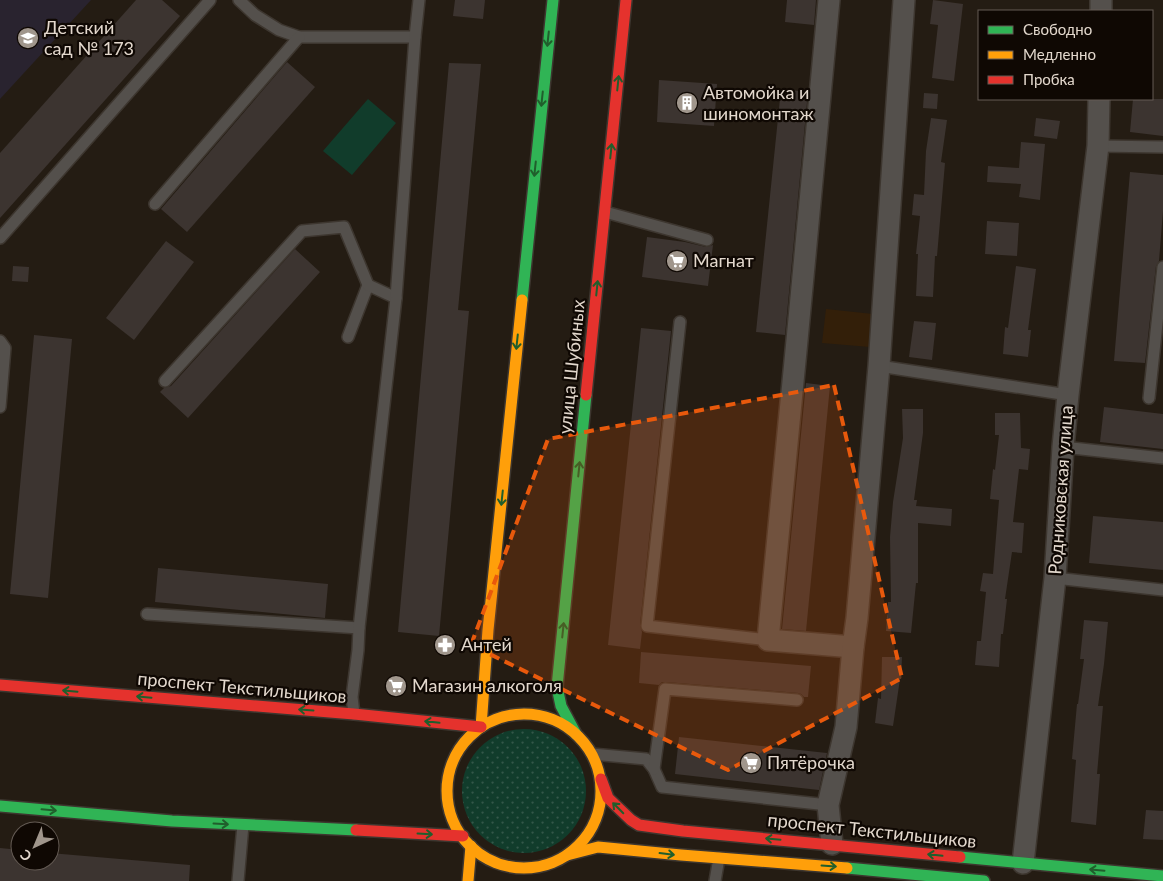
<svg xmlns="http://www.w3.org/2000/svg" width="1163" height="881" viewBox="0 0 1163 881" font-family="Lato,sans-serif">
  <defs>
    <pattern id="grass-dots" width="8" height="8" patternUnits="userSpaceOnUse" patternTransform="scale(1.25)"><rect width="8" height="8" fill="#113c2b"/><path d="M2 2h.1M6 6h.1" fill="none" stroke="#345749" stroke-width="1.8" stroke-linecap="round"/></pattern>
  </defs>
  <rect width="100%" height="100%" fill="#241c13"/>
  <!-- built -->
  <polygon fill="#331f09" points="826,309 873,314 870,347 822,343"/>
  <!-- education -->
  <polygon fill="#29232f" points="0,0 91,0 0,99"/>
  <!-- grass -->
  <circle fill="url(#grass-dots)" cx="524" cy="791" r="62"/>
  <!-- garden -->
  <polygon fill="#113c2b" points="368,99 396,123 352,175 323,151"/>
  <!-- building -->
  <g fill="#3c3430">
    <polygon points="136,0 162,0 180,16 0,218 0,153"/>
    <polygon points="455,0 485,0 483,19 453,16"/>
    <polygon points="787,0 816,0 814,25 785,22"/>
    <polygon points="933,0 963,4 954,81 932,78 938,25 930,24"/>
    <polygon points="287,62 315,87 187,232 161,209"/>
    <polygon points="449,63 481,64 458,310 469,311 439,636 398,632"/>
    <polygon points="659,80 717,84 714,126 657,122"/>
    <polygon points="781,89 808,92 785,335 756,332"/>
    <polygon points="924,93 938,94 937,109 923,108"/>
    <polygon points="1133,99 1163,99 1163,136 1130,132"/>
    <polygon points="931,118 947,120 941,162 945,163 937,256 935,256 933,297 916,296 918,254 916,254 920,216 912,215 914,194 924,195 926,151"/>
    <polygon points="1036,118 1060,121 1057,139 1034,136"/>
    <polygon points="1021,142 1045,144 1040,200 1019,197 1021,184 987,182 988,166 1019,168"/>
    <polygon points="1130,172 1163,175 1163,211 1159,261 1156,266 1145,363 1114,361"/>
    <polygon points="987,221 1019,223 1017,256 985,254"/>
    <polygon points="647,237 685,242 706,247 713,245 708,286 642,277"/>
    <polygon points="166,241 194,262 134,340 106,318"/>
    <polygon points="295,249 320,272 188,418 160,392 164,388 171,386"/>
    <polygon points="13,266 29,267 28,282 12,281"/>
    <polygon points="1016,266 1036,269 1028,330 1031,330 1028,357 1003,354 1005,327 1008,328"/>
    <polygon points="914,321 936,323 932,360 909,357"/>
    <polygon points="641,328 671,331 640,625 642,632 640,649 608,645"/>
    <polygon points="34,335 72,339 48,598 10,594"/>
    <polygon points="806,383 830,386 806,631 782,629"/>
    <polygon points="1104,407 1163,414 1163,449 1100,442"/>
    <polygon points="902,409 923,409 923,433 914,500 917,500 916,506 952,509 951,526 918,523 918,583 916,583 911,633 886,631 888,602 891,602 890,537 893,502 903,438"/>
    <polygon points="995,413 1020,413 1021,448 1030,449 1028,470 1019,469 1013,522 1024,523 1022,553 1012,552 1005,599 1007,599 1003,634 1001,634 999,667 975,665 977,641 981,641 986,592 980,591 983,573 993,574 999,500 990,499 993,469 995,470 999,435 995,435"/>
    <polygon points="1093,516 1163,522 1163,570 1089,563"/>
    <polygon points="158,568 328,584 325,618 155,602"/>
    <polygon points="1084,620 1108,622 1104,664 1098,706 1103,706 1097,774 1100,774 1096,825 1071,822 1076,760 1072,759 1077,704 1078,704 1084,659 1080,659"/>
    <polygon points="641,652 811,666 808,697 804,697 801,694 798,693 666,682 662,682 659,685 639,683"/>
    <polygon points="882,657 902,657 901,679 900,679 893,726 875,723 878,698 881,699"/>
    <polygon points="389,678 404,679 403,693 388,692"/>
    <polygon points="679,737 827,753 819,790 675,774"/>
    <polygon points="1146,810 1163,811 1163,840 1143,839"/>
    <polygon points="0,848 20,850 20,861 50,861 50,853 190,865 189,881 0,881"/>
  </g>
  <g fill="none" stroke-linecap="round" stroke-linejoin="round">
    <!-- lane casing -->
    <g stroke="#3d362f" stroke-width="14">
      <g id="lane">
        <polyline points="239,0 255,15 279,30 299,37 415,37"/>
        <polyline points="1098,146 1163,147"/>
        <polyline points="155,204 299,37"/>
        <polyline points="605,212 707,240"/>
        <polyline points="0,238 210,0"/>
        <polyline points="680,322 647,626 768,640"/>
        <polyline points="348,337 368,285"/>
        <polyline points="0,341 5,348 0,407"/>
        <polyline points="879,366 1068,395"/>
        <polyline points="165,381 302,231 344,227 368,285 396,298"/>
        <polyline points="1149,398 1163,267"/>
        <polyline points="1063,447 1163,458"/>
        <polyline points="1055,578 1163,590"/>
        <polyline points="147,614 359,628"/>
        <polyline points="354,714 352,697 358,650 359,628 396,298 415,37 419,0"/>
        <polyline points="592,754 646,759 654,769 662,787 828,805"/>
        <polyline points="654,769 665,689 797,700"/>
        <polyline points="238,881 243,825"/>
        <polyline points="715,881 719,858"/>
      </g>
    </g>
    <!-- street casing -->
    <g stroke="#3d362f" stroke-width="24">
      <g id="street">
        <path d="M829,0C808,213 790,427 768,640L853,647"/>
        <polyline points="1101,11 1101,0"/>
        <polyline points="832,844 828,805 846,727 853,647 857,618 879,366 904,0"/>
        <polyline points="1023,863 1055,578 1063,447 1068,395 1098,146 1099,99"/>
      </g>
    </g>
    <!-- fast casing -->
    <g stroke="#3d362f" stroke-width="14">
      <g id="fast">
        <polyline points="522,300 553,0"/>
        <polyline points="576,734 561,706 557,687 586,395"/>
        <polyline points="0,806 172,821 356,830"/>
        <polyline points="960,857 1163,876"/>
        <polyline points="847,868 984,881"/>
      </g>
    </g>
    <!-- slow casing -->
    <g stroke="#3d362f" stroke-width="14">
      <g id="slow">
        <circle cx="524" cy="791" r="77"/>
        <polyline points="481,727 488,630 522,300"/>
        <polyline points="567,855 598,847 681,855 847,868"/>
        <polyline points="468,881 471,846"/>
      </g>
    </g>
    <!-- jam casing -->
    <g stroke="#3d362f" stroke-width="14">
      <g id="jam">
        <polyline points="586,395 626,0"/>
        <polyline points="0,685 354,714 481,727"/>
        <polyline points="601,779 608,798 631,820 639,825 683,831 960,857"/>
        <polyline points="356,830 463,836"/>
      </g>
    </g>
    <!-- lane -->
    <use href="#lane" stroke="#54504c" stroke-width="11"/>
    <!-- street -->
    <use href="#street" stroke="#54504c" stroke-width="21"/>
    <!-- fast -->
    <use href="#fast" stroke="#30b455" stroke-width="11"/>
    <!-- slow -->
    <use href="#slow" stroke="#ff9f0a" stroke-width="11"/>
    <!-- jam -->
    <use href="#jam" stroke="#e5322d" stroke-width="11"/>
  </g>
  <!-- one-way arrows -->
  <defs><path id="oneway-shaft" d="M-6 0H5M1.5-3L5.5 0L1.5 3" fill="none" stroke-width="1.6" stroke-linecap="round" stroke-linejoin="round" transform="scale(1.25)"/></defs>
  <g stroke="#205e2c">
    <use href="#oneway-shaft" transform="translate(548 39) rotate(96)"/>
    <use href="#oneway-shaft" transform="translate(618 83) rotate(-84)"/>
    <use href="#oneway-shaft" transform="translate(542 99) rotate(96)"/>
    <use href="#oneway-shaft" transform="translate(611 151) rotate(-84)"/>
    <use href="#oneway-shaft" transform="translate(535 169) rotate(96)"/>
    <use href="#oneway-shaft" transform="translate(597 288) rotate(-84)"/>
    <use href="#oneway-shaft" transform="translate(517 342) rotate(96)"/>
    <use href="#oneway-shaft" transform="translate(579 469) rotate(-84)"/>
    <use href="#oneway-shaft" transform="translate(502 498) rotate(96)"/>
    <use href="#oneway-shaft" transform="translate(563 630) rotate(-84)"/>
    <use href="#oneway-shaft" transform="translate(70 691) rotate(-175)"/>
    <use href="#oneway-shaft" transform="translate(144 697) rotate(-175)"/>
    <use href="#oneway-shaft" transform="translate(306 710) rotate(-176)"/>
    <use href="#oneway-shaft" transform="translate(432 722) rotate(-174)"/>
    <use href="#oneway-shaft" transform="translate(618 808) rotate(-135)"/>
    <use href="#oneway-shaft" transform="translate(49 810) rotate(5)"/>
    <use href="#oneway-shaft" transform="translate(221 824) rotate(3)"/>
    <use href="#oneway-shaft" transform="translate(425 834) rotate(3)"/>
    <use href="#oneway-shaft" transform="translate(773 839) rotate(-175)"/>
    <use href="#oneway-shaft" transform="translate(667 854) rotate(7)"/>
    <use href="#oneway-shaft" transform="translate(935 855) rotate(-174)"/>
    <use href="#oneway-shaft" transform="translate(829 866) rotate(4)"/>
    <use href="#oneway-shaft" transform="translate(1097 870) rotate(-175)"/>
  </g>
  <!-- marked area -->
  <path fill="#e8590c" fill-opacity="0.2" stroke="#e8590c" stroke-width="4" stroke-dasharray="10 6" stroke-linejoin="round" d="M834,385L902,678L728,770L471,645L548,439Z"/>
  <!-- icons -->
  <defs>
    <g id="school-disc" transform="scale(1.125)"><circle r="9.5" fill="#a0968c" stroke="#0f0803"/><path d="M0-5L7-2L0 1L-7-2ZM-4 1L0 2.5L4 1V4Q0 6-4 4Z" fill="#fff"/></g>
    <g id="building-disc" transform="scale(1.125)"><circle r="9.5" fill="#a0968c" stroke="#0f0803"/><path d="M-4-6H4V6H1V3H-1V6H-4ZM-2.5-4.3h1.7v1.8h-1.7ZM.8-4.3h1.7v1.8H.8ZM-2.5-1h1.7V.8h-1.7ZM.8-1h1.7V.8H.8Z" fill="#fff"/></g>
    <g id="supermarket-disc" transform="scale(1.125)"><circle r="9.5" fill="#a0968c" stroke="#0f0803"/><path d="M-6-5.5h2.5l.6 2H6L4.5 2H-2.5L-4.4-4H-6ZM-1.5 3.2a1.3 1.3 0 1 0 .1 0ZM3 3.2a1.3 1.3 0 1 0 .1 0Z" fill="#fff"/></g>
    <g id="pharmacy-disc" transform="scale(1.125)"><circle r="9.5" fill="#a0968c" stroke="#0f0803"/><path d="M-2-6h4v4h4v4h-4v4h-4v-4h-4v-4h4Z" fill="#fff"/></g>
  </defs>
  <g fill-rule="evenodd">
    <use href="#school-disc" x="28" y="38"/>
    <use href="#building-disc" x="687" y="103"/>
    <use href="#supermarket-disc" x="677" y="261"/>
    <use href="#pharmacy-disc" x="445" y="645"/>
    <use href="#supermarket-disc" x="396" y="686"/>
    <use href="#supermarket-disc" x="751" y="763"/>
  </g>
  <g text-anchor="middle" stroke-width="4.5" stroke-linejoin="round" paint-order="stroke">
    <!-- poi labels -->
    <g font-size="18" fill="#e3d8cd" stroke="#0f0803" text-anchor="start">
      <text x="44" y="34">Детский<tspan x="44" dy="21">сад № 173</tspan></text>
      <text x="703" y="99">Автомойка и<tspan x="703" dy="21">шиномонтаж</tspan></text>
      <text x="693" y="267">Магнат</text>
      <text x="461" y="651">Антей</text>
      <text x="412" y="692">Магазин алкоголя</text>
      <text x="767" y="769">Пятёрочка</text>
    </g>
    <!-- street labels -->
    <g font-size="18" fill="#e3d8cd" stroke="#0f0803">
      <text transform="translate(572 367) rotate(-84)" y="6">улица Шубиных</text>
      <text transform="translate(1061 490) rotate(-86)" y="6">Родниковская улица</text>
      <text transform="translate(242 688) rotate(5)" y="6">проспект Текстильщиков</text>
      <text transform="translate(872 831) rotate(6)" y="6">проспект Текстильщиков</text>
    </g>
  </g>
  <!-- legend -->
  <rect x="978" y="10" width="175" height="90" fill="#0f0803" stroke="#645b54"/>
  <rect x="988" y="26" width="25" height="8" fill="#30b455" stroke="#645b54"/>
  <text x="1023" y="35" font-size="15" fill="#e3d8cd">Свободно</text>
  <rect x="988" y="51" width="25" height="8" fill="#ff9f0a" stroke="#645b54"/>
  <text x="1023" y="60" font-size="15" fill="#e3d8cd">Медленно</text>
  <rect x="988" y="76" width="25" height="8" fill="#e5322d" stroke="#645b54"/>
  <text x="1023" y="85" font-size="15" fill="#e3d8cd">Пробка</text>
  <!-- north arrow -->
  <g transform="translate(35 846) rotate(224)"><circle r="24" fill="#0f0803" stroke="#645b54"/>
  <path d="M0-4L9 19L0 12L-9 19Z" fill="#a0968c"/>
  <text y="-8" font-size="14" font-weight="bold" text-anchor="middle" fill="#e3d8cd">С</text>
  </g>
</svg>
